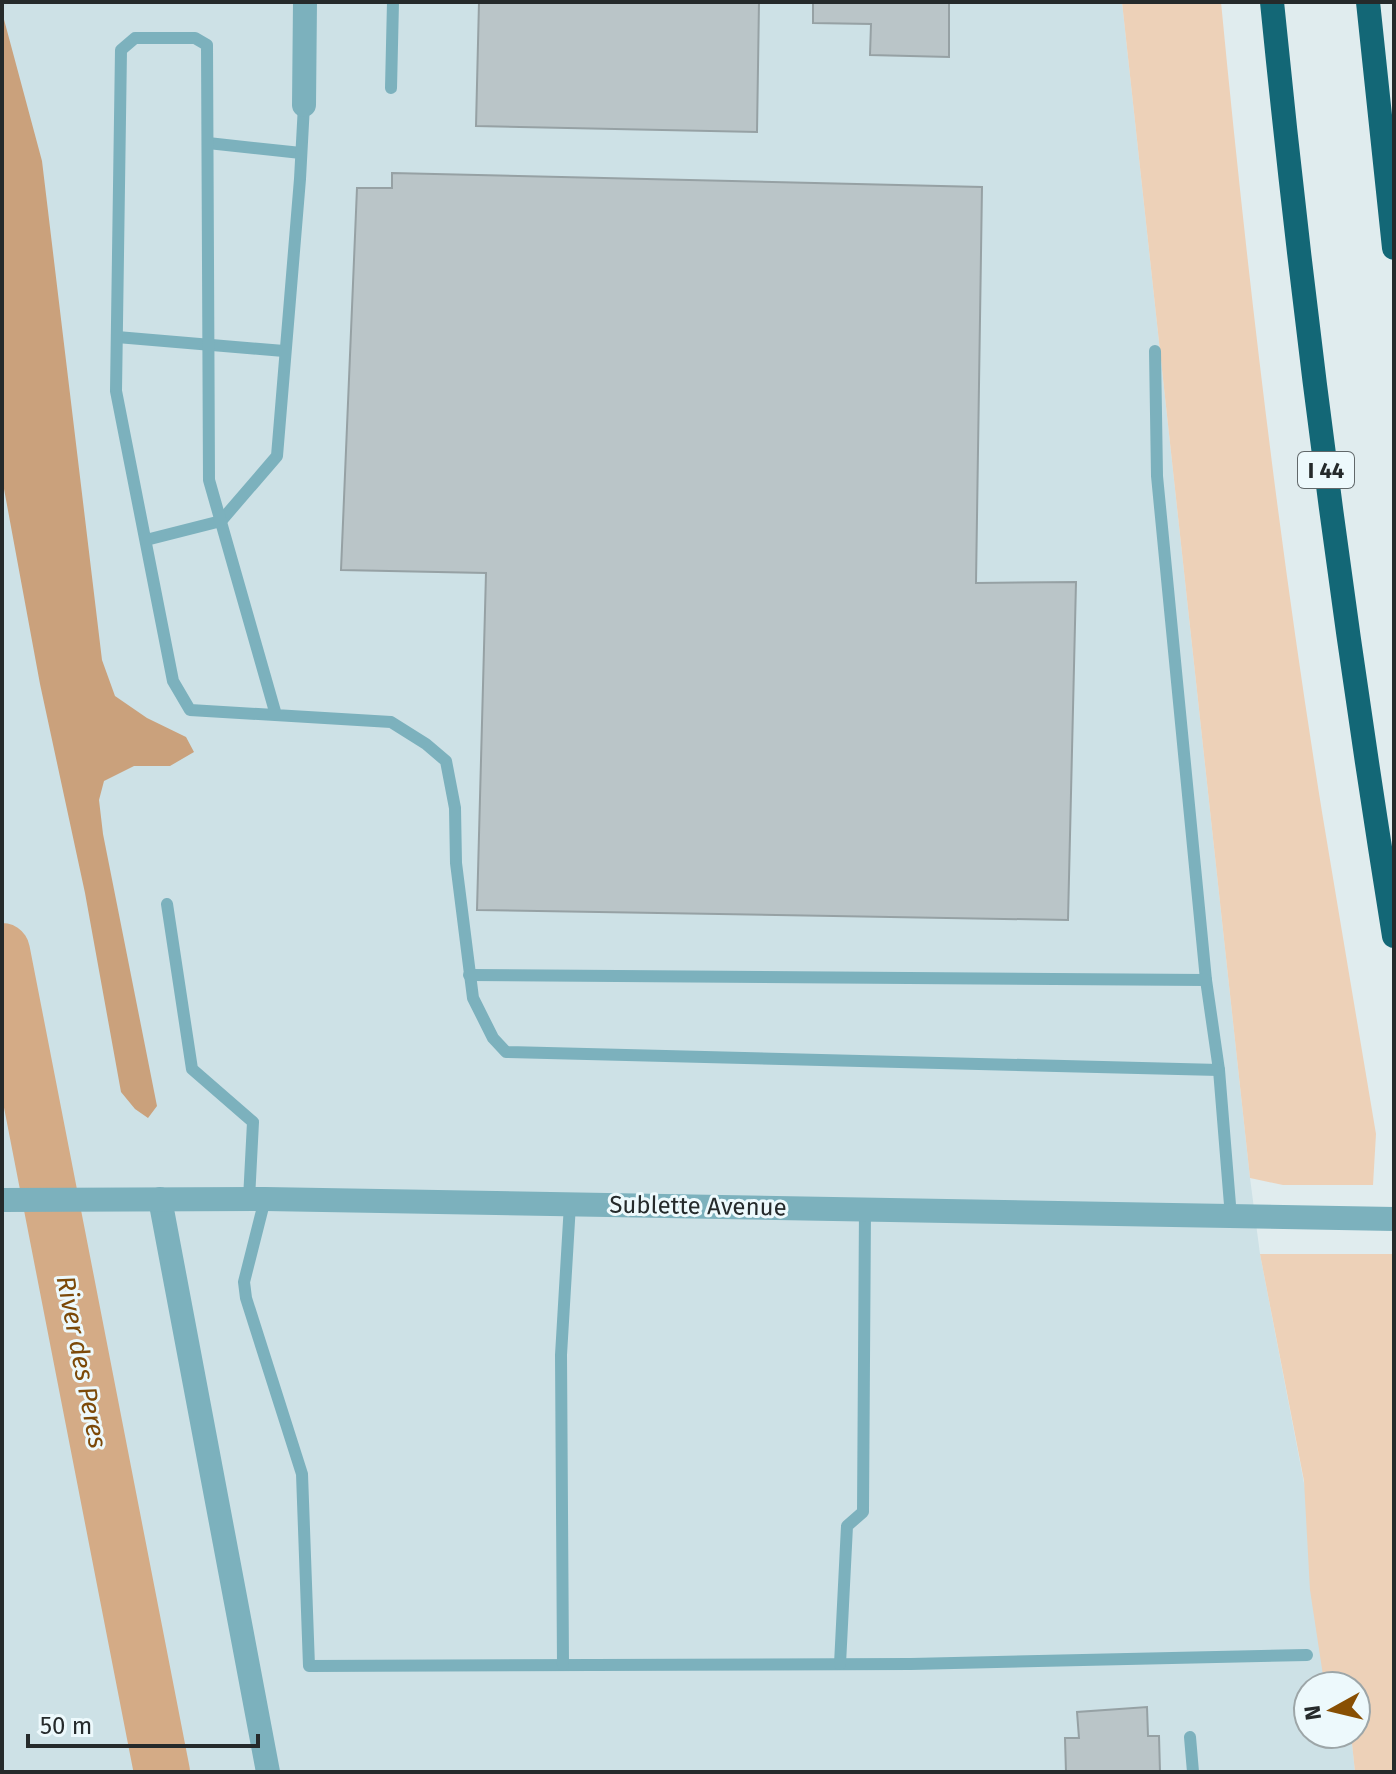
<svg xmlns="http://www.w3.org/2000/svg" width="1396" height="1774" viewBox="0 0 1396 1774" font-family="'Fira Sans',sans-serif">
  <rect width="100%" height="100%" fill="#e0ecee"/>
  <!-- built -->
  <polygon fill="#cde1e6" points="2,2 1122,2 1250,1178 1260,1254 1343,1686 1308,1686 1308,1734 1351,1734 1355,1772 2,1772"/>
  <!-- green -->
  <g fill="#edd1b8">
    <path d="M1122,2H1221C1247,273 1279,544 1322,812C1340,920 1358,1027 1376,1134L1373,1185H1283L1250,1178Z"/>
    <polygon points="1260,1254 1394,1254 1394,1772 1355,1772 1351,1734 1356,1734 1356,1686 1328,1686 1324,1682 1310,1590 1304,1481"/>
  </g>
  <!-- forest -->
  <polygon fill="#caa17c" points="2,12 42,161 102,660 115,696 147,718 186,737 194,752 170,766 134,766 104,781 99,800 103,834 157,1106 148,1118 135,1109 121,1092 85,893 40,684 2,478"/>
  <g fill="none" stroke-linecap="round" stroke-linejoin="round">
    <!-- river -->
    <polyline stroke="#d4ab86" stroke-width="56" points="2,951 162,1772"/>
  </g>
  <!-- building -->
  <g fill="#bac5c8" stroke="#96a1a4" stroke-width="2">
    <polygon points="479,2 759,2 757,132 476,126"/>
    <polygon points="813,2 949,2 949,57 870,55 871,24 813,23"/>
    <polygon points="392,173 982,187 976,583 1076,582 1068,920 477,910 486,573 341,570 357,188 392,188"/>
    <polygon points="1147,1707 1148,1736 1159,1736 1160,1772 1066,1772 1065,1738 1079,1738 1077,1712"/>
  </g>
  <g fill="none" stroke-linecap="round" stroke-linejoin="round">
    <!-- service -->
    <g stroke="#7cb1bd" stroke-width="12">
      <polyline points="391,88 393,2"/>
      <polyline points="208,143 301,153"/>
      <polyline points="117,337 284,351"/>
      <polyline points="1155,351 1157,476 1206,980 1219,1070 1231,1217"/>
      <polyline points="146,540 221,521 277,456 300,179 304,105"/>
      <polyline points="276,715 209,480 207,45 195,38 135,38 121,50 116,391 173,681 190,710 391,722 426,744 446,761 455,808 456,863 473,998 493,1038 506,1052 1219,1070"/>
      <polyline points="167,904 192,1069 253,1122 249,1199"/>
      <polyline points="469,975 1206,980"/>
      <polyline points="265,1199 244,1282 246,1298 302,1474 309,1666 911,1664 1307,1655"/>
      <polyline points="840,1664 847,1526 863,1512 865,1209"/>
      <polyline points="563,1665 561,1355 570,1204"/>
      <polyline points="1190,1737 1193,1772"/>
    </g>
    <!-- minor -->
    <g stroke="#7cb1bd" stroke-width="24">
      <polyline points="304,105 305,2"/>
      <polyline points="160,1199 268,1772"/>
      <polyline points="2,1200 265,1199 1394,1219"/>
    </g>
    <!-- motorway -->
    <g stroke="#136776" stroke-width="24">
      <path d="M1272,2C1303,314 1344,626 1394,936"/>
      <polyline points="1368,2 1394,248"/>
    </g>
  </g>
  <g text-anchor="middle" stroke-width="6" stroke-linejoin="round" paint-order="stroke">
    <!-- shield labels -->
    <rect fill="#edf9fc" stroke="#61686a" stroke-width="2" x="1298" y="452" width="56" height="36" rx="6"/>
    <g font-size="22" font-weight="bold" fill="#252a2b">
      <text x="1326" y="478">I 44</text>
    </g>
    <!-- street labels -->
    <g font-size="24" fill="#252a2b" stroke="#edf9fc">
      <text transform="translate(698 1206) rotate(1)" y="8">Sublette Avenue</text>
    </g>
    <!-- water labels -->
    <g font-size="26" font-style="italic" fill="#7c4908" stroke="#edf9fc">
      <text transform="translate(82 1362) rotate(79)" y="9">River des Peres</text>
    </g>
  </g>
  <!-- border -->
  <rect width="1396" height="1774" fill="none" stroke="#252a2b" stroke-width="8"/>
  <!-- north arrow -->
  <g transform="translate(1332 1710) rotate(262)"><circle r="38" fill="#edf9fc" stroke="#9da6a8" stroke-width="2"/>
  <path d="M0-6L14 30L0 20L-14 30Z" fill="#884f03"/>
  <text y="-12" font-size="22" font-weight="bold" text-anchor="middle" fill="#252a2b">N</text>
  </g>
  <!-- scale -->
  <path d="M28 1734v12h230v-12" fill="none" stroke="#252a2b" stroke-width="4"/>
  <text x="40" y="1734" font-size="24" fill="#252a2b" stroke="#edf9fc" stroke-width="6" paint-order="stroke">50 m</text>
</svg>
